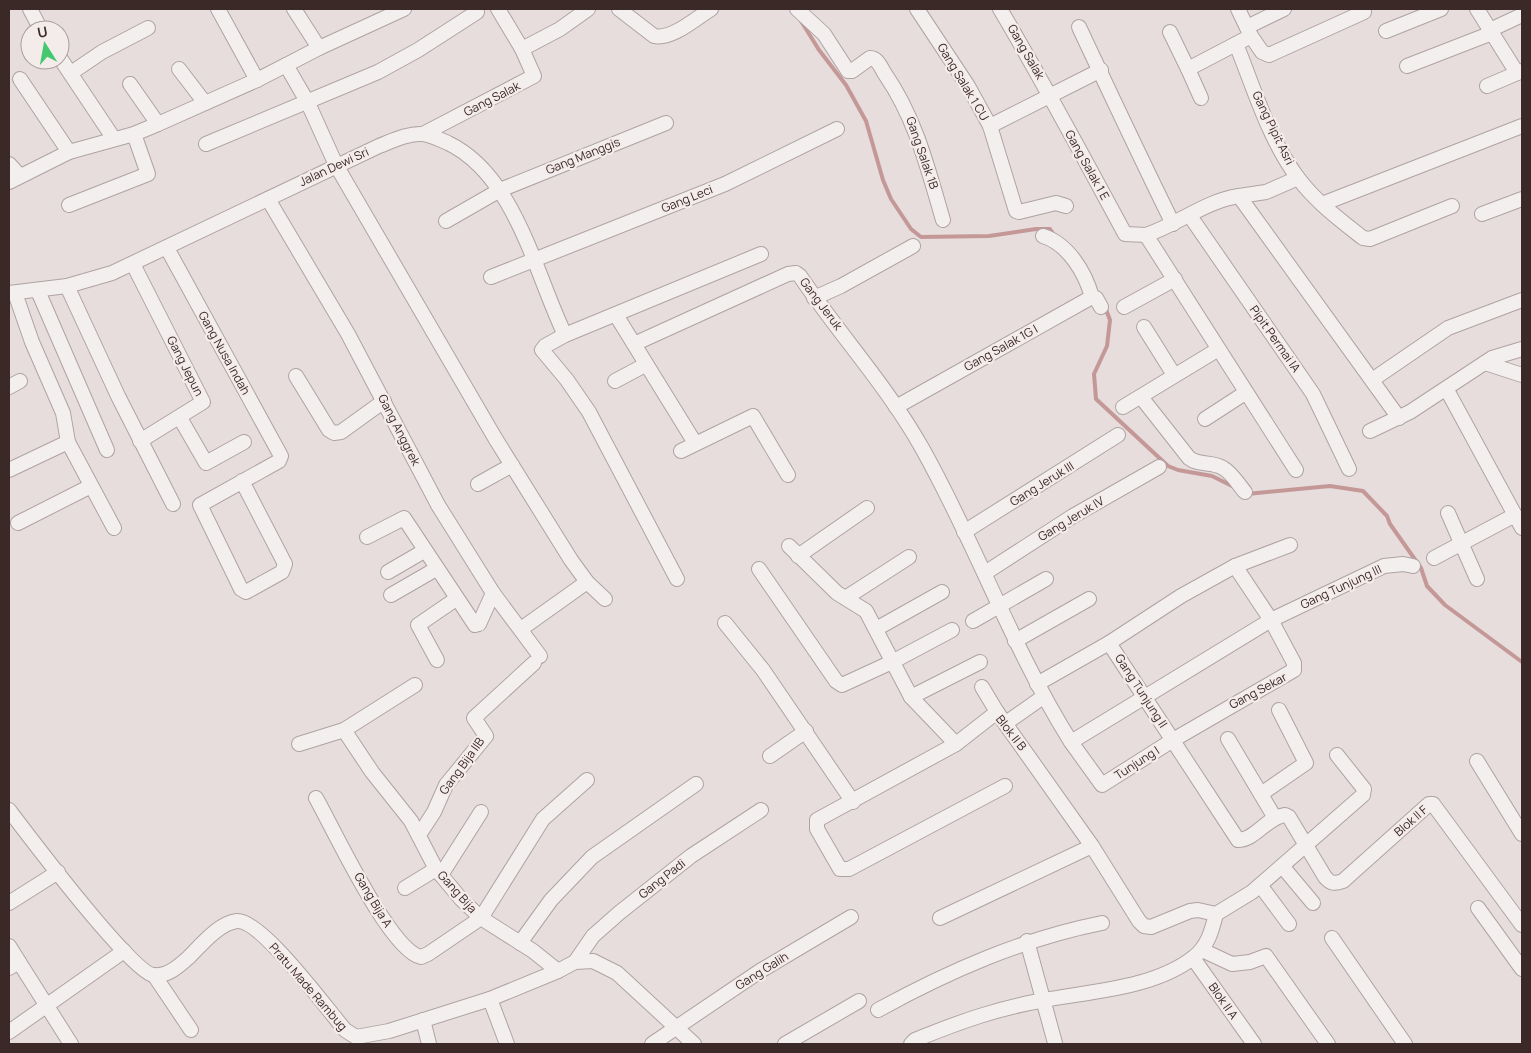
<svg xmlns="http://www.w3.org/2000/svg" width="1531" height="1053" viewBox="0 0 1531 1053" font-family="Manrope,sans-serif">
  <rect width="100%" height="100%" fill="#e6dddc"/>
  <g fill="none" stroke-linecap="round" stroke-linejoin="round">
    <!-- stream -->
    <g stroke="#c59898" stroke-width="4">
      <polyline points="801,21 819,50 846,85 866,121 883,180 891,199 911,229 921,237 989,236 1036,229 1050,229 1054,235"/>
      <polyline points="1105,307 1110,320 1107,346 1094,374 1096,399 1168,466 1178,470 1212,476 1236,488"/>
      <polyline points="1247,494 1330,486 1363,491 1387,516 1390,524 1421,568 1427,586 1445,605 1522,662"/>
    </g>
    <!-- minor casing -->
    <g stroke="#afa3a2" stroke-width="16">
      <g id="minor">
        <polyline points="30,9 41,30"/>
        <polyline points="218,9 257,80"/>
        <polyline points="294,9 319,48"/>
        <path d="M619,9L654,36C672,40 696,18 711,9"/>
        <path d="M797,9L824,34L848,71H852L870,58C878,58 881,68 885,74C916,119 928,169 943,220"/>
        <polyline points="917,9 968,86 990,126 1016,211 1019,212 1056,203 1066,206"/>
        <path d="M1000,9C1044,83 1084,158 1125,234L1146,235"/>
        <polyline points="1477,9 1517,73"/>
        <path d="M1079,27C1110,93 1141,159 1173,224"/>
        <polyline points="1247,27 1284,9"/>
        <polyline points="1490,30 1522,15"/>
        <polyline points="1386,31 1441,9"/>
        <polyline points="1170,32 1188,69 1251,36 1238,9"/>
        <polyline points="1251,36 1262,52 1269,55 1364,12"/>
        <path d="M1236,44C1254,88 1269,140 1298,178C1316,202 1340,220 1363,238L1370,239L1452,206"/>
        <polyline points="522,49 560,29 588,9"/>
        <polyline points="60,58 114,139"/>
        <polyline points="286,65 308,103 336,165 495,438 571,560 587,582 605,599"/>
        <polyline points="1407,66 1492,33"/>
        <polyline points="179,69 205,103"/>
        <polyline points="1188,69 1201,98"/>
        <polyline points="71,73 102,52 148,28"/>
        <polyline points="20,79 69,152"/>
        <polyline points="130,84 158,124"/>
        <polyline points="1487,86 1522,71"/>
        <polyline points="990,126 1101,70"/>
        <polyline points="423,134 534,76 522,49 498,9"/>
        <polyline points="206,144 378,72 418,50 477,12"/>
        <polyline points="9,164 20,176"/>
        <polyline points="1298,178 1266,192 1239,196 1399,418"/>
        <polyline points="9,182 69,152 134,134 158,124 257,80 319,48 404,9"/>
        <path d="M1239,196C1205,201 1179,224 1146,235L1296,470"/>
        <polyline points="268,199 348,334 438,505 493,593 540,656"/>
        <polyline points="1322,204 1522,126"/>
        <polyline points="69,205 148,174 134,134"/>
        <polyline points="1482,214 1522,199"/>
        <polyline points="1190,216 1313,394 1349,469"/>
        <polyline points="446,221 500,190 666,123"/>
        <path d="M1043,236C1068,244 1085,272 1092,297"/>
        <polyline points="167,248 281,456 279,461 200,505 241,589 246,592 282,572 285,564 242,481"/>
        <polyline points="133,264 203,402 140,441"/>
        <polyline points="491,277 725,184 837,129"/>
        <polyline points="67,286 118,396 173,504"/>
        <polyline points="38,291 107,450"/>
        <path d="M9,293L67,286L112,273L379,146C392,141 408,133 423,134C431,135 441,140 448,143C515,175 535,273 565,335"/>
        <polyline points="15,293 32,342 63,413 68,442"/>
        <polyline points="814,298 841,286 913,246"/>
        <polyline points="1124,307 1175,279"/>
        <polyline points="616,315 695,443"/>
        <polyline points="1144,327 1174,375"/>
        <path d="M634,344L788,274L796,273L800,276C839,334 887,386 922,448C976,544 1012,648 1071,742L1271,620L1384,566L1403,564L1413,566"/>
        <polyline points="1485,363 1522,375"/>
        <polyline points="296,376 329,430 334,433 341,432 384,401"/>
        <polyline points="1372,380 1448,328 1522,300"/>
        <polyline points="615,381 645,365"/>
        <polyline points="9,387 20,381"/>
        <polyline points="1447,390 1522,528"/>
        <path d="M1141,397L1189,458C1199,466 1212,461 1223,468C1232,473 1238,484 1245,492"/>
        <polyline points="896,407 1092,297 1096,298 1101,307"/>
        <polyline points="1123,407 1217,350"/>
        <polyline points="180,418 206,463 244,442"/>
        <polyline points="1205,419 1245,393"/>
        <polyline points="1370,431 1410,412 1492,358 1522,349"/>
        <polyline points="681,451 753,416 788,475"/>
        <polyline points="9,470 68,442 114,528"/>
        <polyline points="478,484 512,465"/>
        <polyline points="1448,513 1477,579"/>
        <polyline points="18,523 91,486"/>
        <polyline points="964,532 1118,435"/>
        <polyline points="367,537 404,518 475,625 479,624 493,593"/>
        <polyline points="789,546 837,593 866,611 911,697 956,744 997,712 1092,846 1139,921 1144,926 1151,927 1190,911 1198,910 1216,914"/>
        <polyline points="798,556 867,508"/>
        <polyline points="1434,558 1515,515"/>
        <polyline points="759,569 836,681 842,685 892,662 952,630"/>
        <polyline points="388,572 424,551"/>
        <polyline points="985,573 1073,516 1159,467"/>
        <polyline points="677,579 589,412 567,380 542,350 545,346 565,335 761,254"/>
        <polyline points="391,595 436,569"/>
        <polyline points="847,597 909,557"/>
        <polyline points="973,621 1046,579"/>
        <polyline points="725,623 763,670 853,802"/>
        <polyline points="521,629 587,582"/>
        <polyline points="876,629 942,592"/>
        <polyline points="1015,641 1089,599"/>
        <path d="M1109,643L1238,840C1255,840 1267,817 1285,815L1289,817L1325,877C1331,884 1335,884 1343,881L1429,804H1433L1522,925"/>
        <polyline points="437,660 418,625 456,599"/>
        <polyline points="1037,684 1109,643 1181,596 1235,566 1290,545"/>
        <polyline points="982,687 997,712"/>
        <polyline points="911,697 980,662"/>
        <polyline points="1006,723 1043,697"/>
        <polyline points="344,730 372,772 411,821 436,869 461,899 481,918 533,951 558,971"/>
        <polyline points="1228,739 1275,818"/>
        <polyline points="1071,742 1102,785 1173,740 1294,670 1294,663 1271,620 1235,566"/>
        <polyline points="299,744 344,730 415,685"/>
        <polyline points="956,744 817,820 817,829 840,869 849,869 1005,786"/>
        <polyline points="770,756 806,731"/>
        <polyline points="1477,761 1522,834"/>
        <polyline points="1261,794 1306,763 1279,710"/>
        <path d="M316,798C333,828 390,951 421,957L428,954L481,918L543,819L587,780"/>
        <path d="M9,810C28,835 131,972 153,975C167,977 179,966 189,957C201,945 219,923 237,921C261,919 328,1010 345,1030L356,1037L389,1031L490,999L558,971L575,962L593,961L617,973L694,1044"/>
        <polyline points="419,835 434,812 446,785 486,736 474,718 534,663"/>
        <polyline points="1282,866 1313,903"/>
        <polyline points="441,875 481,812"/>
        <polyline points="1260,885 1289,924"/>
        <polyline points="405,888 436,869"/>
        <polyline points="9,903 58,872"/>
        <polyline points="1478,908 1522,969"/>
        <polyline points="940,918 1092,846"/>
        <polyline points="1332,938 1405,1044"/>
        <polyline points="1027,941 1055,1043"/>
        <polyline points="520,943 551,900 592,857 696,784"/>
        <polyline points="9,946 19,962 9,968"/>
        <polyline points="1202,950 1232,964 1250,962 1266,956 1328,1044"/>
        <polyline points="1193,958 1254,1044"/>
        <polyline points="19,962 71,1044"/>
        <polyline points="575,962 593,936 619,913 691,856 761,810"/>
        <polyline points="154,975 191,1030"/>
        <polyline points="490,999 507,1044"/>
        <path d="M878,1010C949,971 1022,939 1102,923"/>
        <polyline points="423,1020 429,1044"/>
        <polyline points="9,1032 124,951"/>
        <polyline points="652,1044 760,971 851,917"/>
        <polyline points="785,1044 859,1001"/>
        <path d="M911,1044L915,1040C959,1022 998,1008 1045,1000C1093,991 1155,988 1194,957C1208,946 1212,930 1216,914L1252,892L1363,795L1364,789L1337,755"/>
      </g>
    </g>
    <!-- minor -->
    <use href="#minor" stroke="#f4efef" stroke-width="14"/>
  </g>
  <g text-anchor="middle" stroke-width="4.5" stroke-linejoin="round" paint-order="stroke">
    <!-- street labels -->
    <g font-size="12" fill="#3b2927" stroke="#f4eceb">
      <text transform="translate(1026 52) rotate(60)" y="4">Gang Salak</text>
      <text transform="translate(963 82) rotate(59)" y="4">Gang Salak 1 CU</text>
      <text transform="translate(492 99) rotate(-27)" y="4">Gang Salak</text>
      <text transform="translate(1273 128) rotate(64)" y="4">Gang Pipit Asri</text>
      <text transform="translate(922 153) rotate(71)" y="4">Gang Salak 1B</text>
      <text transform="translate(583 156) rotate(-22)" y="4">Gang Manggis</text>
      <text transform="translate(1087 165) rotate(61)" y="4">Gang Salak 1 E</text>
      <text transform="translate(334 167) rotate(-25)" y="4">Jalan Dewi Sri</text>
      <text transform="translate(687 199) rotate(-22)" y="4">Gang Leci</text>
      <text transform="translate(821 304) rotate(53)" y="4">Gang Jeruk</text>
      <text transform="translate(1275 339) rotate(55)" y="4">Pipit Permai IA</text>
      <text transform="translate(1001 348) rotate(-29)" y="4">Gang Salak 1G I</text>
      <text transform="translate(224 353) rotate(61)" y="4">Gang Nusa Indah</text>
      <text transform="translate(185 366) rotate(63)" y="4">Gang Jepun</text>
      <text transform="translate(399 430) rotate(63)" y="4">Gang Anggrek</text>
      <text transform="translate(1042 484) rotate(-32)" y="4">Gang Jeruk III</text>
      <text transform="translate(1071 519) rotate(-31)" y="4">Gang Jeruk IV</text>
      <text transform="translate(1341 587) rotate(-25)" y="4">Gang Tunjung III</text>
      <text transform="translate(1141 691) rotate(57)" y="4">Gang Tunjung II</text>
      <text transform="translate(1258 691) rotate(-28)" y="4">Gang Sekar</text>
      <text transform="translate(1011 733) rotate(52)" y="4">Blok II B</text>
      <text transform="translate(1137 763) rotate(-33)" y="4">Tunjung I</text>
      <text transform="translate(462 766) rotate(-54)" y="4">Gang Bija IIB</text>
      <text transform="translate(1411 821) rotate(-41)" y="4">Blok II F</text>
      <text transform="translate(662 879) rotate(-38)" y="4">Gang Padi</text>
      <text transform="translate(457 892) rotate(48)" y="4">Gang Bija</text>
      <text transform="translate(373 900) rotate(59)" y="4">Gang Bija A</text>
      <text transform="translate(762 971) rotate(-32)" y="4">Gang Galih</text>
      <text transform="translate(308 987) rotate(49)" y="4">Pratu Made Rambug</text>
      <text transform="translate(1223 1001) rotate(55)" y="4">Blok II A</text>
    </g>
  </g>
  <!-- border -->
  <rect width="1531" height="1053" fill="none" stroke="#3b2927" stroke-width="20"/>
  <!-- north arrow -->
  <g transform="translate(45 45) rotate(349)"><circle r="24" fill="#f4eceb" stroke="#aa9e9d"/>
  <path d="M0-4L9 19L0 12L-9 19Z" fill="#44c86f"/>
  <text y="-8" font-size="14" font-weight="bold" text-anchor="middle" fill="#3b2927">U</text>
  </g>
</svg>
